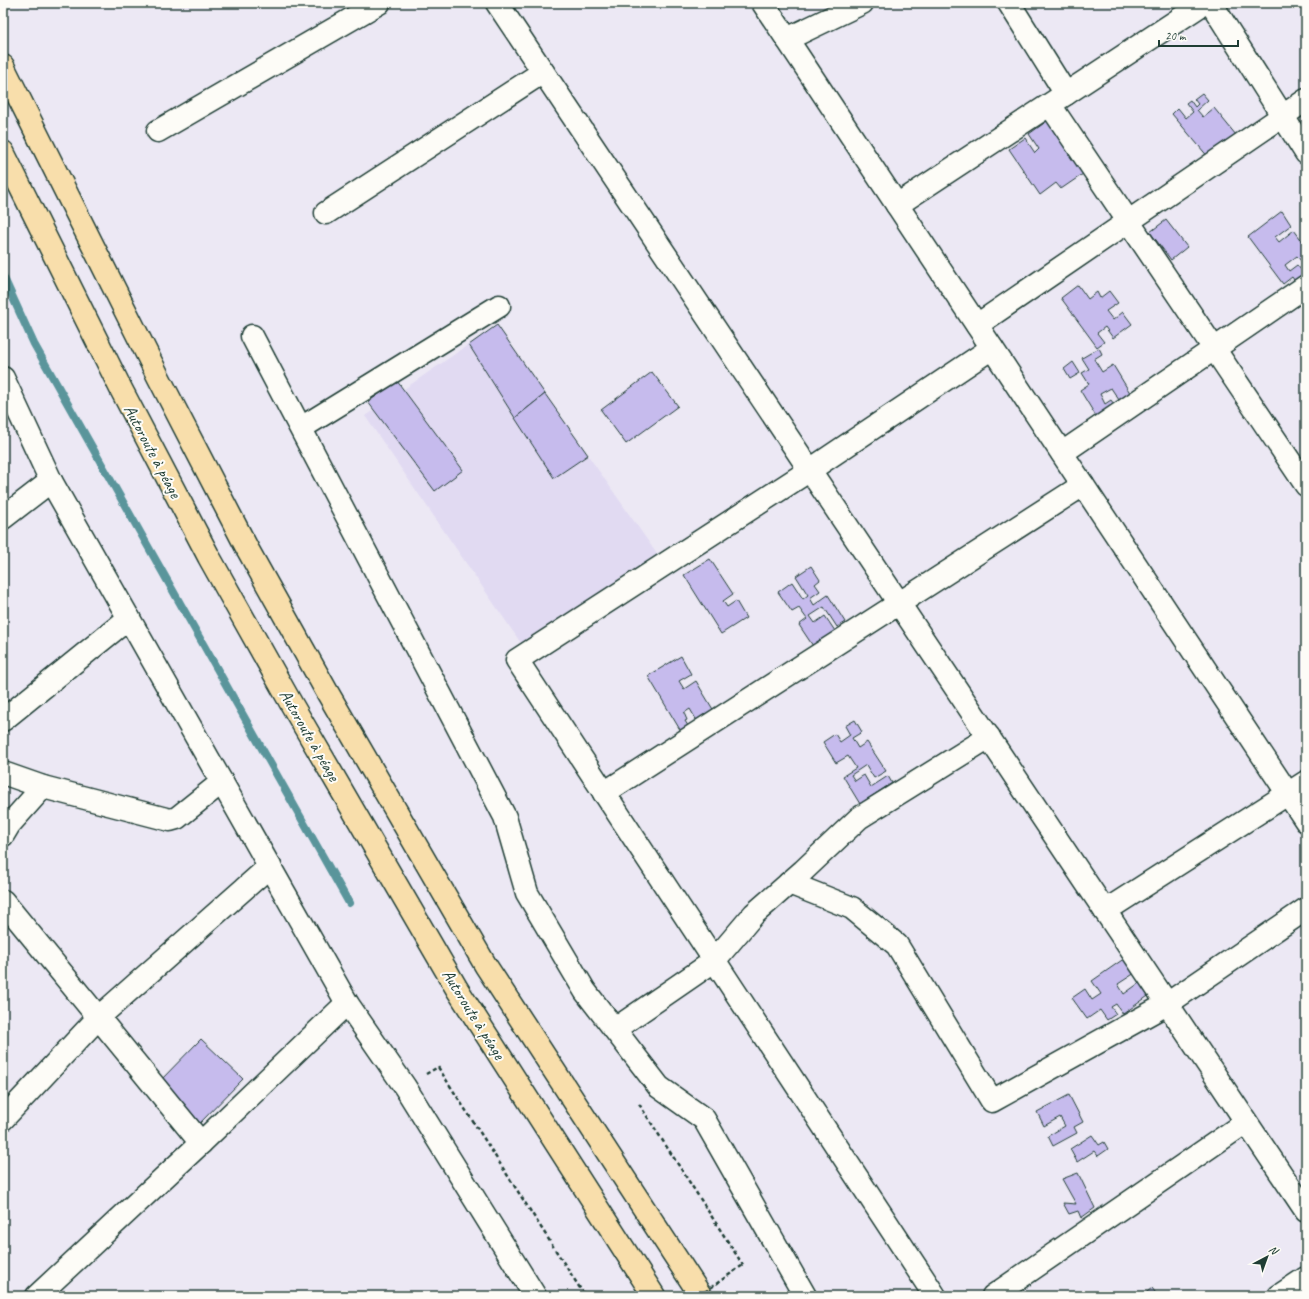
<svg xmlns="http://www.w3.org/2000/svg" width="1309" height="1299" viewBox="0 0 1309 1299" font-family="Caveat,sans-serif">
  <rect width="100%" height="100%" fill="#ece8f4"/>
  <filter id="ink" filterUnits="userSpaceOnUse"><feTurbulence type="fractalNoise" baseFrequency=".025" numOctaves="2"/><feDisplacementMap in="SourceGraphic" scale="8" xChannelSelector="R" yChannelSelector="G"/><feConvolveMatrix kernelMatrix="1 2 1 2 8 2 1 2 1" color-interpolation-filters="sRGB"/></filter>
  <g filter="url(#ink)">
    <!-- built -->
    <polygon fill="#e1daf2" points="497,325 659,557 523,646 365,416"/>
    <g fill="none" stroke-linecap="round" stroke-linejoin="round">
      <!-- stream -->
      <polyline stroke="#5a959b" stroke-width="8" points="3,276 34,344 349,903"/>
    </g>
    <!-- building -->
    <g fill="#c6bbed" stroke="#1f3d34">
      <polygon points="1202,93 1208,100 1197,110 1203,117 1214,108 1236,135 1209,158 1172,114 1178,108 1186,118 1193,112 1186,103 1190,100 1195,107 1198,104 1194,99"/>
      <polygon points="1047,121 1083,174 1061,189 1056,183 1040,195 1009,149 1025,138 1035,153 1039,149 1029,134"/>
      <polygon points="1282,211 1291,225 1275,237 1279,242 1294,230 1306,246 1306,267 1297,256 1285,265 1289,271 1297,265 1306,276 1297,284 1292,277 1283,284 1248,237"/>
      <polygon points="1166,220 1187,247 1171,260 1150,232"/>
      <polygon points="1078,285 1088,299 1097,292 1100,298 1109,291 1118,303 1106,311 1113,320 1123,312 1132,324 1113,338 1105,327 1097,333 1104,342 1097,347 1061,298"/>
      <polygon points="1306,312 1306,323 1301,316"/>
      <polygon points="497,325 545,394 515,418 469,345"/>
      <polygon points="1099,348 1102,354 1094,359 1102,372 1113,365 1132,396 1121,403 1111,388 1100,394 1105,404 1111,400 1118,410 1097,418 1080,390 1089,384 1082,373 1089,369 1082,358"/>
      <polygon points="1073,362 1080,373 1070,379 1064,369"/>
      <polygon points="652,372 678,406 626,444 601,410"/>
      <polygon points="397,381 463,470 435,491 368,402"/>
      <polygon points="545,394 588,455 554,478 515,418"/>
      <polygon points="710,559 733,594 723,601 727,607 736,601 746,618 721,634 684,575"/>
      <polygon points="811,566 820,580 815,584 820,591 810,598 814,605 828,595 845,622 837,627 824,607 810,616 815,623 825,616 835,631 813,646 799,625 807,619 799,608 792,612 778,592 792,582 803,599 808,595 796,576"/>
      <polygon points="681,656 691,674 679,681 684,689 696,681 717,716 700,726 690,709 684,713 687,720 685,721 690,729 682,733 648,676"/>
      <polygon points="855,720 862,732 852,738 858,748 867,742 886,771 874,778 866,765 851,775 855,781 864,775 871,787 888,776 892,783 860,804 843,776 856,768 848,756 836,763 823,742 835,734 840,742 850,735 845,726"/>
      <polygon points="1125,958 1135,973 1118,984 1124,994 1142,981 1151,994 1123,1014 1116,1004 1111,1007 1116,1014 1107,1020 1100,1010 1087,1019 1072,998 1085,989 1092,1000 1101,994 1092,981"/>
      <polygon points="201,1039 243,1079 198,1125 156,1085"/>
      <polygon points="1069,1095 1083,1122 1074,1127 1077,1133 1053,1146 1048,1136 1065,1126 1060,1117 1044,1126 1037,1112"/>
      <polygon points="1092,1135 1099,1145 1104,1142 1108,1149 1098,1156 1094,1151 1077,1162 1070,1149"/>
      <polygon points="1078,1173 1095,1208 1081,1218 1078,1211 1069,1214 1063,1203 1076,1204 1062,1179"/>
      <polygon points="1152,1288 1158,1296 1142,1296"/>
    </g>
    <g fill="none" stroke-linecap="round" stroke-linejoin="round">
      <!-- minor casing -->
      <g stroke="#1f3d34" stroke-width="25">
        <g id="minor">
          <polyline points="497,3 1306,1211"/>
          <polyline points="763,3 1306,821"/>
          <polyline points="1009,3 1066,94"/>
          <polyline points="1211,3 1306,153"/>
          <polyline points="787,39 862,3"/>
          <polyline points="1050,105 1306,485"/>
          <polyline points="158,131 379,3"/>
          <polyline points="897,205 1204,3"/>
          <polyline points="326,213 543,72"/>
          <polyline points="977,325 1306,100"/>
          <polyline points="252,336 505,817 527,893 585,991 659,1087 704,1119 805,1296"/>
          <polyline points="3,378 51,481 347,1003 405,1087 535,1296"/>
          <polyline points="301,428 499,306"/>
          <polyline points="1062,453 1306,286"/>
          <polyline points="3,518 51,481"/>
          <polyline points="3,720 129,618"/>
          <polyline points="3,773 43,787 170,820 177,818 222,782"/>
          <polyline points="604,793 1083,485"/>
          <polyline points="3,835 9,825 43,787"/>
          <polyline points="789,883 852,908 897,945 992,1101 1167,1004 1306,909"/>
          <polyline points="3,901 201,1143"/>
          <polyline points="1105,911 1306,782"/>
          <polyline points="615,1029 714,961 754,914 803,871 859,818 989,737"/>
          <polyline points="3,1119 99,1017 270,866"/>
          <polyline points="37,1296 201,1143 347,1003"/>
          <polyline points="935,1296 517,660 810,470 992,348"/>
          <polyline points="993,1296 1246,1122"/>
          <polyline points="1279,1296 1306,1278"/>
        </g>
      </g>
      <!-- highway casing -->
      <g stroke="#1f3d34" stroke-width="25">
        <g id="highway">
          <polyline points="3,66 159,378 248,550 326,690 486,966 701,1296"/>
          <polyline points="3,152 122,391 209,557 292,705 457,989 654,1296"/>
        </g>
      </g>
      <!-- path -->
      <g stroke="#1f3d34" stroke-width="2.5" stroke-dasharray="4 3" stroke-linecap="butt">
        <polyline points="426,1074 438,1067 585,1296"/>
        <polyline points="639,1104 743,1265"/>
      </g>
      <!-- minor -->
      <use href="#minor" stroke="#fdfcf7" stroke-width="22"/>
      <!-- highway -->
      <use href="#highway" stroke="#f8deab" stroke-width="22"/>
      <!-- path-bridge -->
      <polyline stroke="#1f3d34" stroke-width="2.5" stroke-dasharray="4 3" stroke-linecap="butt" points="699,1296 743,1265"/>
    </g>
  </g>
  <g text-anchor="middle" stroke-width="4" stroke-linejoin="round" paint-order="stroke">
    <!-- street labels -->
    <g font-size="17" fill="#1f3d34" stroke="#fdfcf7">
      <text transform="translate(153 451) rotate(62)" y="6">Autoroute à péage</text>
      <text transform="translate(310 735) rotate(60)" y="6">Autoroute à péage</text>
      <text transform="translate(474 1014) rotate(58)" y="6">Autoroute à péage</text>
    </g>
  </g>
  <!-- margin -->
  <rect width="1309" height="1299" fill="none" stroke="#fdfcf7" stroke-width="16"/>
  <rect x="8" y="8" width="1293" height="1283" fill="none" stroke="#1f3d34" stroke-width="1.5" filter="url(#ink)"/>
  <!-- north arrow -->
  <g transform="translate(1267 1257) rotate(41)" stroke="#fdfcf7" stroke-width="3" paint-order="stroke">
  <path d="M0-3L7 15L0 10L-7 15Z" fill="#1f3d34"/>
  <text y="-6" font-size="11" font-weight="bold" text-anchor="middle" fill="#1f3d34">N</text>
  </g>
  <!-- scale -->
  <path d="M1159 40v6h79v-6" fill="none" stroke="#1f3d34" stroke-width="2"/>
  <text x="1165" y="40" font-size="12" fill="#1f3d34" stroke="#fdfcf7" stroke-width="3" paint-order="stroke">20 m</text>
</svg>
